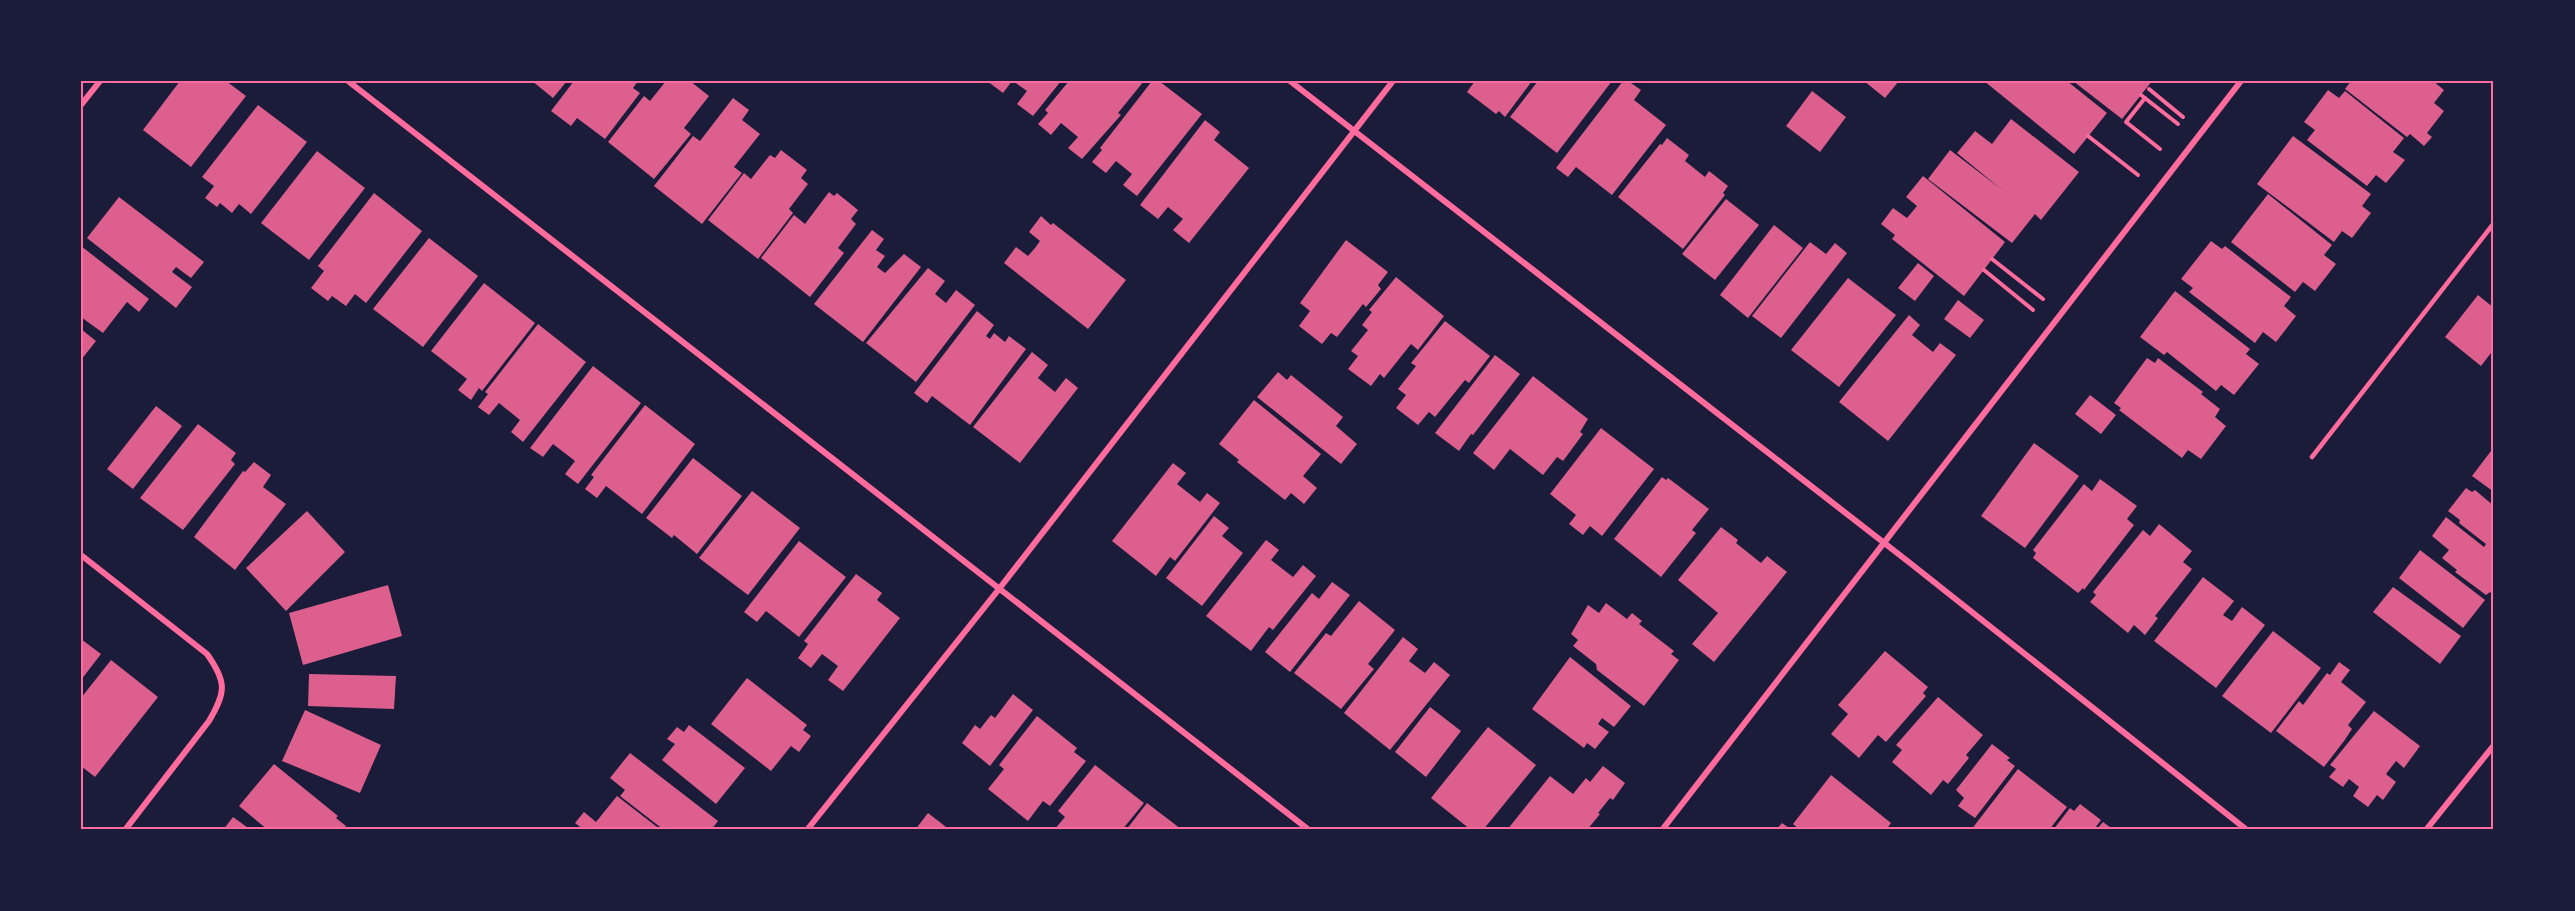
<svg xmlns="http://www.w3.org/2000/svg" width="2575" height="911" viewBox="0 0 2575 911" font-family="Lato,sans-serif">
  <rect width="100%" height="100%" fill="#1b1b3a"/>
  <!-- building -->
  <g fill="#dd5f8e">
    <polygon points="180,81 226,81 246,96 191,167 143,130"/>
    <polygon points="532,81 567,81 553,98"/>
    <polygon points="574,81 638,81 633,88 640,93 605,139 577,118 571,126 551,111"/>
    <polygon points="666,81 690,81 709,96 684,128 691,134 654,179 608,142 644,96 650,101"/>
    <polygon points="987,81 1012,81 1003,93"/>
    <polygon points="1013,81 1061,81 1033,116 1017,104 1027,91"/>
    <polygon points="1069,81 1144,81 1118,113 1121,115 1082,159 1068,148 1078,137 1061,123 1051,135 1038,124 1048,113 1045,110"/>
    <polygon points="1152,81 1159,81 1202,114 1137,196 1123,185 1132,174 1116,161 1106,173 1092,162 1102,150 1100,148"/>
    <polygon points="1475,81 1532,81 1505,117 1499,111 1496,114 1467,92"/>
    <polygon points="1538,81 1612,81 1557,153 1510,117"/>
    <polygon points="1623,81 1628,81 1641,90 1634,100 1666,125 1612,195 1576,167 1568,177 1556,168"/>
    <polygon points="1864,81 1899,81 1885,98"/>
    <polygon points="1984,81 2067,81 2107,113 2074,154"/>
    <polygon points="2073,81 2152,81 2122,119"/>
    <polygon points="2351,81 2433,81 2444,90 2434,103 2444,111 2427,133 2432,137 2424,146 2410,134 2407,137 2345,89"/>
    <polygon points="2328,90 2339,98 2345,91 2404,138 2393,152 2405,160 2386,183 2376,175 2367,186 2307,140 2315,130 2304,122"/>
    <polygon points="1812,91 1846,117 1820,152 1786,126"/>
    <polygon points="733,98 749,110 742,120 760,134 734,167 742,173 702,224 654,186 693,136 700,141"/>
    <polygon points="258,105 307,142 251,214 239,204 232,213 220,203 217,207 205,198 214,186 202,177"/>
    <polygon points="2011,119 2079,172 2041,220 2035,214 2012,243 1928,179 1950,150 2001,189 1957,153 1975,131 1992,144"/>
    <polygon points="1205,120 1220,132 1214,140 1249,168 1189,243 1173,230 1183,219 1168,207 1158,219 1140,205"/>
    <polygon points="2293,136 2371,194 2362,206 2371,213 2352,238 2342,231 2334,242 2257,184"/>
    <polygon points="1667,138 1689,155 1685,161 1705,177 1709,171 1728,186 1723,193 1725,195 1683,249 1618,197 1660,144 1662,145"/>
    <polygon points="781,150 807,170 801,178 808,184 789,209 793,213 758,259 708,220 744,173 751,179 770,155 775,158"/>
    <polygon points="317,151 365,188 309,260 261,223"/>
    <polygon points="1923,176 2005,242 1964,296 1892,239 1895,235 1881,224 1893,208 1907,218 1917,206 1906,197"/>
    <polygon points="829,192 834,196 837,193 858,210 851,219 856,224 838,248 844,253 810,297 761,258 794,215 805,224"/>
    <polygon points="374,193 422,231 366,303 355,294 346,306 332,296 328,301 311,288 324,271 318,266"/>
    <polygon points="2268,194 2332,245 2324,255 2336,264 2315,291 2303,282 2295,292 2231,242"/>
    <polygon points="119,197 204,262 191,278 176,267 172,272 192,287 176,308 87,238"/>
    <polygon points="1726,199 1759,225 1715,280 1682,254"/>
    <polygon points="1041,216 1051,225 1053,223 1126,280 1088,329 1004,263 1016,247 1028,256 1035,248 1040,241 1029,232"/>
    <polygon points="1774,225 1803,248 1748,318 1720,295"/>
    <polygon points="872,230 884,239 876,250 885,256 877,267 885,273 904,254 921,267 863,342 814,304"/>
    <polygon points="429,238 478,276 423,347 373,309"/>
    <polygon points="1346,240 1388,272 1378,285 1381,289 1366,307 1363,304 1337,337 1331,333 1322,344 1299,326 1310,311 1300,303"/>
    <polygon points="2211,241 2222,249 2225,246 2291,297 2284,306 2296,316 2276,342 2263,332 2255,343 2189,292 2193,288 2181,279"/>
    <polygon points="1810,242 1826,254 1835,243 1847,253 1781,338 1752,316"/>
    <polygon points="81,246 149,299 139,312 127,302 103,333 81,317"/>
    <polygon points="1918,263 1934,276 1915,301 1898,288"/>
    <polygon points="928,268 945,281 935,294 946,303 956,290 975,305 916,382 866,343"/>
    <polygon points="1396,277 1444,316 1418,350 1411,344 1384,378 1380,374 1371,386 1348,369 1358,356 1351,351 1368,330 1362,325 1372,312 1369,310"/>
    <polygon points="1848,278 1896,315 1839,387 1791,350"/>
    <polygon points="484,283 535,323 482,391 479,388 471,400 458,390 467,379 431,351"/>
    <polygon points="2175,291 2250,349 2246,354 2259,364 2234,395 2221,385 2216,391 2167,352 2164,355 2140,337"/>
    <polygon points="2478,295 2494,308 2494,349 2481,366 2445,337"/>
    <polygon points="1958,300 1984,320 1970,338 1944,319"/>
    <polygon points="977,311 994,325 986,336 990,339 994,333 1005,342 1009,336 1026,349 970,425 932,396 927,403 914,393"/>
    <polygon points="1909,315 1920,325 1912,335 1933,352 1940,343 1956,355 1888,441 1839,402"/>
    <polygon points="1445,321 1490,356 1469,383 1465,380 1435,417 1429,412 1418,425 1396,408 1406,395 1398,389 1416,366 1411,363"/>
    <polygon points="538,324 586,362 523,442 511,432 520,420 499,403 489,415 478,407 488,394 485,392"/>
    <polygon points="81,329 96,341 81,360"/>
    <polygon points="1032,352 1048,365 1038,378 1055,392 1066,378 1078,388 1020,463 973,427"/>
    <polygon points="1495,355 1520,374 1473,435 1471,434 1459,451 1435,433"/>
    <polygon points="2147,358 2155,363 2158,358 2203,392 2201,394 2220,409 2215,417 2226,426 2201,459 2188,450 2182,458 2119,410 2121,408 2114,403"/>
    <polygon points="593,366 641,403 578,484 565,474 575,461 553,444 543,457 530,448"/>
    <polygon points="1278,372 1287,380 1291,375 1343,417 1336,426 1357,444 1341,464 1257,397"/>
    <polygon points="1533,376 1588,419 1580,432 1583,434 1563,461 1557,457 1543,475 1510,449 1494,470 1473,453"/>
    <polygon points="2090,395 2116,415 2101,434 2075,414"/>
    <polygon points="1254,400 1321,454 1303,476 1317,488 1304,504 1291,493 1285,500 1237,462 1239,460 1219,444"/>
    <polygon points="645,405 695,444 642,514 606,486 597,498 585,489 594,477 591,475"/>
    <polygon points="156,406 182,426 133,489 107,469"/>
    <polygon points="198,424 236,453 231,460 235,464 183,530 140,498"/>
    <polygon points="1601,428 1654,469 1602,536 1590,526 1583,535 1569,524 1576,515 1550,494"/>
    <polygon points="2034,443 2079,476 2025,548 1981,516"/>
    <polygon points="2494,447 2494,492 2472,476"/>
    <polygon points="693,458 742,496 697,554 674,535 672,538 646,518"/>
    <polygon points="254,462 271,475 263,487 286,504 235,570 194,537 243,471 245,472"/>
    <polygon points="1173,463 1186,473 1177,484 1200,502 1207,493 1220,503 1175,561 1170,557 1156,576 1112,541"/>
    <polygon points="1662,477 1666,480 1668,478 1709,509 1692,530 1696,533 1661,577 1614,539"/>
    <polygon points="2100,479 2137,506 2127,519 2134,525 2084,590 2083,588 2078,593 2033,558 2036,553 2033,550 2084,484 2092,491"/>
    <polygon points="2466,488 2472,492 2475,490 2494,506 2494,595 2490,592 2486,595 2455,572 2457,570 2442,558 2449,550 2432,536 2446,517 2484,547 2486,544 2459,523 2460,520 2448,511"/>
    <polygon points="752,491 800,528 748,595 699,558"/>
    <polygon points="307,511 345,552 286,611 246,568"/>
    <polygon points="1214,516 1229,528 1222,536 1243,553 1202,606 1166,578"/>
    <polygon points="2159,524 2192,551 2183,562 2192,569 2155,616 2158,618 2145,635 2134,625 2128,633 2090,602 2096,595 2093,592 2143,530 2150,536"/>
    <polygon points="1721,527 1738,540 1736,543 1761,563 1767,556 1787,572 1714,662 1692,644 1718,613 1678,580"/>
    <polygon points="1266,540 1279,550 1271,560 1293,577 1303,565 1316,576 1273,630 1269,627 1251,651 1206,616"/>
    <polygon points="799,541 846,577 799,637 766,611 757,622 744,612"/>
    <polygon points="2420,550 2485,600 2463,628 2399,578"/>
    <polygon points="856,574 882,593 877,600 900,618 843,691 828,680 838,666 822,654 811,668 798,658 808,644 804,641"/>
    <polygon points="2203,577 2234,601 2223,615 2232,621 2242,607 2265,625 2216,688 2154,641"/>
    <polygon points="1332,582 1350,595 1290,672 1265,652 1312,593 1319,599"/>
    <polygon points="388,585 402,636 303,665 289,613"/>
    <polygon points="2393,587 2461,636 2440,664 2373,612"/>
    <polygon points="1359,601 1395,630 1368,664 1374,669 1341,709 1294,673 1326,633 1331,636"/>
    <polygon points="1606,603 1627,619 1632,613 1642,621 1639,624 1674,651 1671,654 1679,660 1644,706 1597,670 1596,664 1573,646 1578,640 1571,634 1588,605 1599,613"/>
    <polygon points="2273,631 2321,668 2271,733 2222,696"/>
    <polygon points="1403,637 1418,649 1409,661 1425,673 1434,662 1450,675 1390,750 1344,713"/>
    <polygon points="81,639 101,654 81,680"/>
    <polygon points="1885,651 1928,687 1923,693 1926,696 1886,742 1878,735 1859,758 1831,734 1848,714 1838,705"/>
    <polygon points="1570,657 1631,706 1614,727 1602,718 1598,724 1609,732 1595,749 1587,743 1584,748 1532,709"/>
    <polygon points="111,660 158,697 95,777 81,766 81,698"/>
    <polygon points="2339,662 2350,670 2341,682 2366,702 2348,725 2352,729 2344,741 2324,767 2276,731 2299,701 2303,705 2327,673 2330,675"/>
    <polygon points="309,674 396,676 394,709 308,706"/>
    <polygon points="747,678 807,725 803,730 811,736 799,752 791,746 771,771 711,724"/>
    <polygon points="1013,694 1033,710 990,766 962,743 975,725 980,729 991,715 995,718"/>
    <polygon points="1938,697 1983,735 1966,755 1969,758 1948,784 1943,780 1931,795 1892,762 1902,750 1896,745"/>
    <polygon points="1430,707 1461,731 1426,777 1395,752"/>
    <polygon points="305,710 381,745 360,793 282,761"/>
    <polygon points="2374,711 2420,746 2404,768 2396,761 2386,774 2396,782 2383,800 2377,795 2368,807 2353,796 2359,787 2349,779 2343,787 2329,777 2336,769 2330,765"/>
    <polygon points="1037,716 1077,748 1074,752 1086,761 1050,806 1043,801 1028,821 988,789 1004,769 999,765"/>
    <polygon points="689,725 745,768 716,804 662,760 675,744 667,739 677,727 684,732"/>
    <polygon points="1488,727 1536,765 1483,830 1471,830 1431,798"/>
    <polygon points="1992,744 2010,758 2007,760 2015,766 1975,818 1958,806 1964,798 1956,790"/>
    <polygon points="630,753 718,821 711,830 664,830 620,796 625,790 610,778"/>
    <polygon points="274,764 338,816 336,818 346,826 343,830 268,830 239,806"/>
    <polygon points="1095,765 1144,803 1122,830 1054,830 1065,817 1058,811"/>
    <polygon points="1603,766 1625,783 1613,800 1610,798 1598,813 1600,814 1587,830 1507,830 1550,776 1573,794 1586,778 1590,782"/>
    <polygon points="2018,769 2067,807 2049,830 1971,830"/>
    <polygon points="1831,775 1891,823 1886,830 1800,830 1793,824"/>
    <polygon points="617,796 661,830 584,830 575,823 584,812 596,822"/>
    <polygon points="1147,803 1181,829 1180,830 1126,830"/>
    <polygon points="2080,804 2101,820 2095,828 2097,829 2103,822 2114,830 2053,830 2070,808 2074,811"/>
    <polygon points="928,813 950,830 915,830"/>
    <polygon points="233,817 251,830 223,830"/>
    <polygon points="1782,823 1792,830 1776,830"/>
  </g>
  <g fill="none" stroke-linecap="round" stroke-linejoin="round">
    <!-- path -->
    <g stroke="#ff6b9d" stroke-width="4">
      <polyline points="2149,89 2183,117"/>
      <polyline points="2141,95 2178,124"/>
      <polyline points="2145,98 2126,122 2160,149"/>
      <polyline points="2088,136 2138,175"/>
      <polyline points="1992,259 2043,299"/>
      <polyline points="1984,270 2033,310"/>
    </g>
    <!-- service -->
    <polyline stroke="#ff6b9d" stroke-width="4.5" points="2312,457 2494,223"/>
    <!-- minor -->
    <g stroke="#ff6b9d" stroke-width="6">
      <polyline points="348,81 1309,830"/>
      <polyline points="1290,81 1910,563 2247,830"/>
      <polyline points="81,105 100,81"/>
      <path d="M81,555L207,654C227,682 226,692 209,721L125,830"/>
      <polyline points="807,830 999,589 1393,81"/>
      <polyline points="1662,830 2241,81"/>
      <polyline points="2426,830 2494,745"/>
    </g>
  </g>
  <!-- border -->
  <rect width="2575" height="911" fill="none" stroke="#1b1b3a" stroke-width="165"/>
  <rect x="82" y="82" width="2410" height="746" fill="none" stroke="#ff6b9d" stroke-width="2"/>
</svg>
